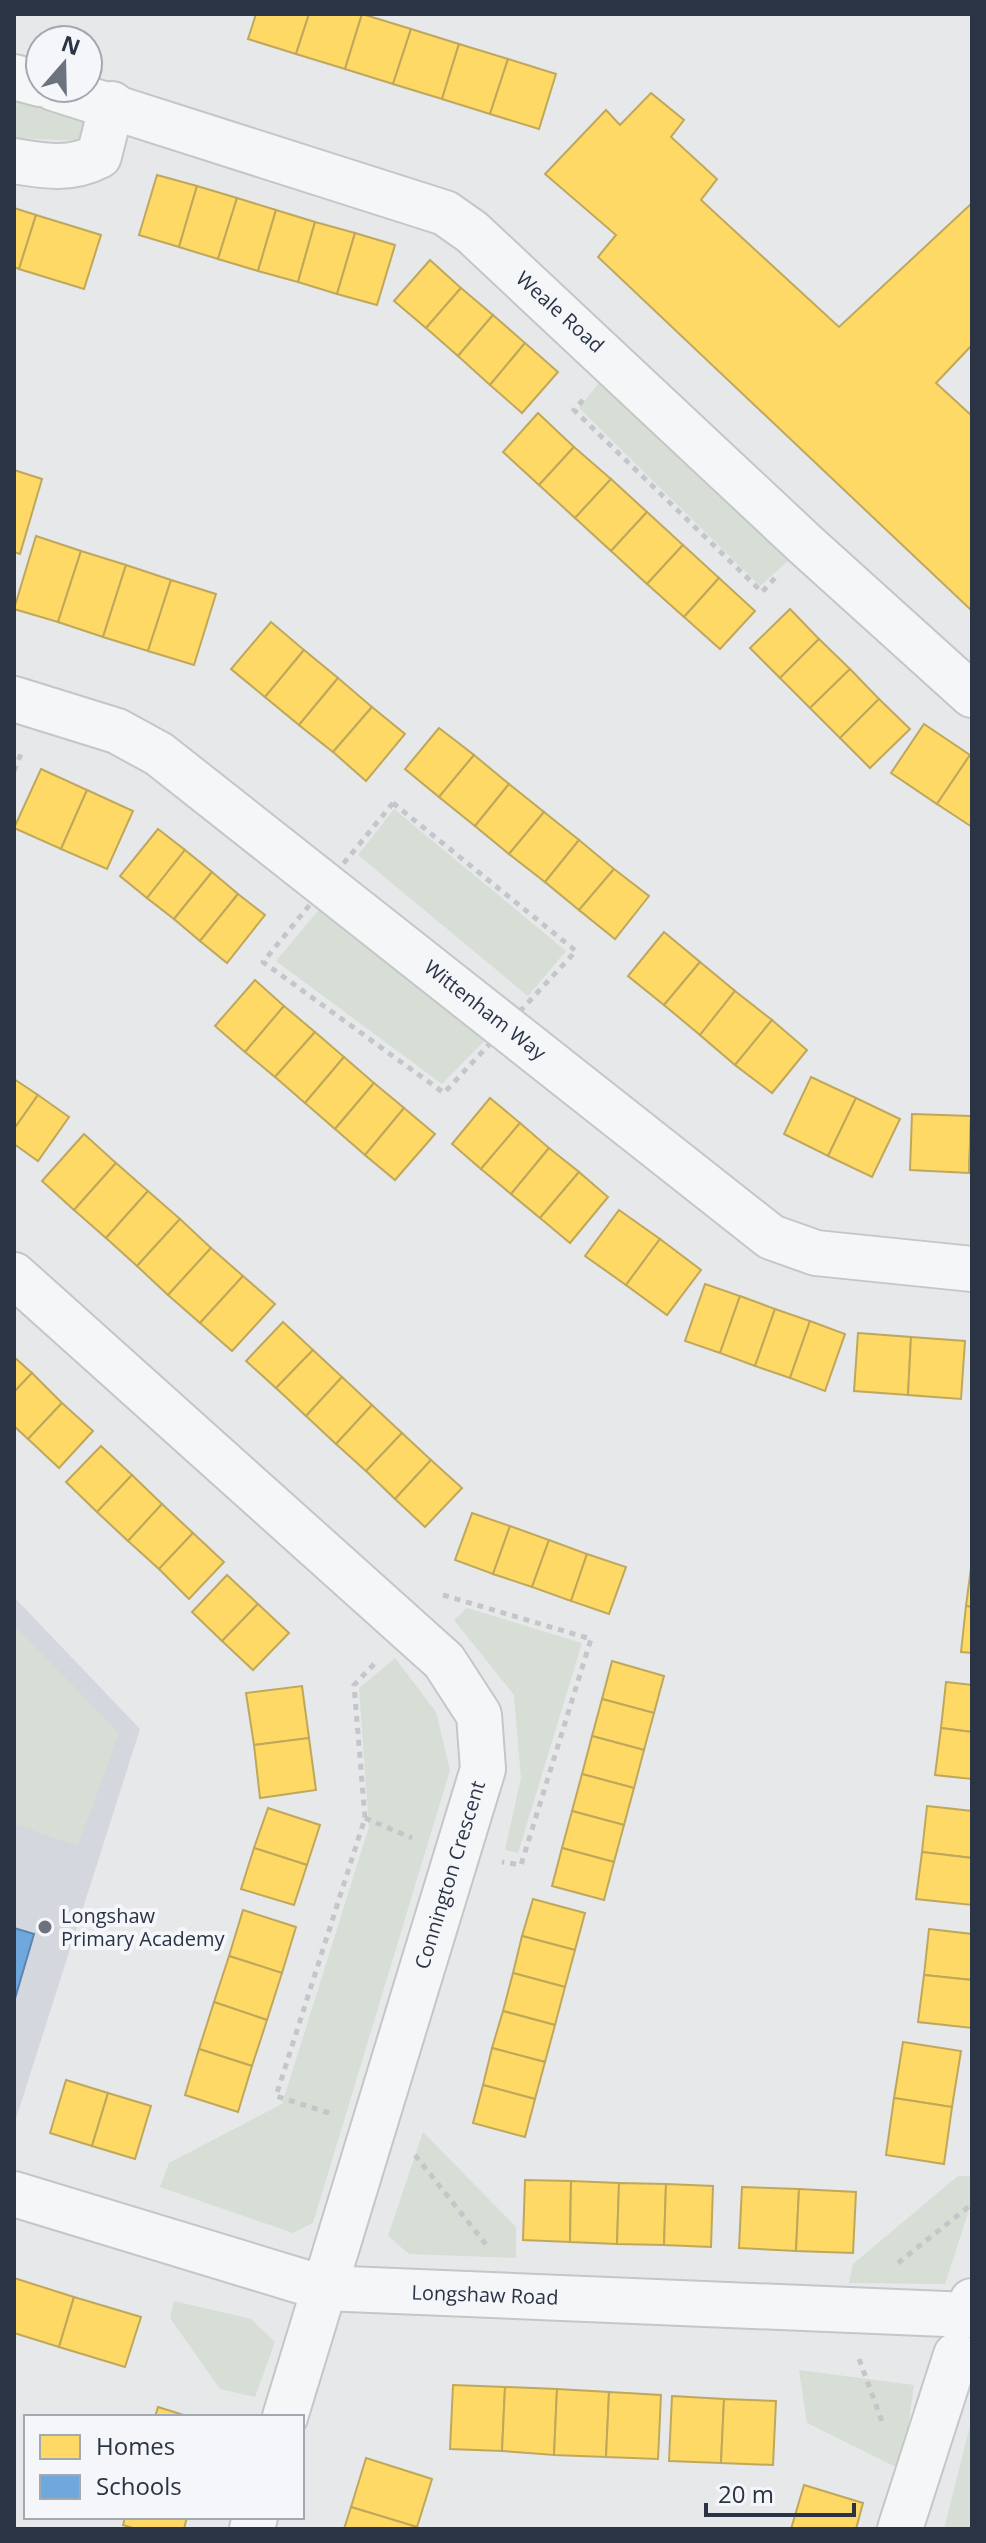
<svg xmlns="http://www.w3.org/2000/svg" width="986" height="2543" viewBox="0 0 986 2543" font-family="'Open Sans',sans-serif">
  <rect width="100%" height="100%" fill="#e6e8ea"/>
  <!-- built -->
  <polygon fill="#d4d7dd" points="14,1597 140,1729 14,2125"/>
  <!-- green -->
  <g fill="#d6ded6">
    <polygon points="14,85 97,108 80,141 14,138"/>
    <polygon points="610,369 806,545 760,586 579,408"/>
    <polygon points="394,809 566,951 528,996 358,855"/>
    <polygon points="324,904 490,1035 442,1084 276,961"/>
    <polygon points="467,1608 582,1643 518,1853 505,1850 521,1778 514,1695 454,1620"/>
    <polygon points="14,1625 119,1733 78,1846 14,1824"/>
    <polygon points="395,1658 436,1712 450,1770 313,2223 293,2233 160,2187 169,2163 282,2104 369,1827 359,1688"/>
    <polygon points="423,2132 516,2227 516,2258 409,2254 388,2236"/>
    <polygon points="958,2176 972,2176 972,2201 945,2284 849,2283 853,2264"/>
    <polygon points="174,2301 251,2319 275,2342 255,2397 220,2389 170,2318"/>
    <polygon points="799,2370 914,2385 902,2470 807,2423"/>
    <polygon points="972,2418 972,2529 944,2529"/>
  </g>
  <!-- homes -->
  <g fill="#ffd966" stroke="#bfa85c" stroke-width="2">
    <polygon points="256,14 309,14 296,54 248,39"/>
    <polygon points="309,14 362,14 345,69 296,54"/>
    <polygon points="362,14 411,29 393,84 345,69"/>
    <polygon points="411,29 459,44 442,99 393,84"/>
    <polygon points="459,44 508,59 490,114 442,99"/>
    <polygon points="508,59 556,74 539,129 490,114"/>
    <polygon points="651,93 684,120 671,137 717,179 701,200 839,327 972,203 972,345 936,383 972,416 972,611 598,257 616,235 545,174 606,110 620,125"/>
    <polygon points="157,175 197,186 179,247 139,235"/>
    <polygon points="197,186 237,198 218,259 179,247"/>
    <polygon points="237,198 276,210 258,271 218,259"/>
    <polygon points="14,208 36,215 19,269 14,267"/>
    <polygon points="276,210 315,222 298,282 258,271"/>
    <polygon points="36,215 101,235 84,289 19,269"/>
    <polygon points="315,222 355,233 337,294 298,282"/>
    <polygon points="355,233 395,245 377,305 337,294"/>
    <polygon points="430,260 461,288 426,328 394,301"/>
    <polygon points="461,288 493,315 458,356 426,328"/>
    <polygon points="493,315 525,343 490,385 458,356"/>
    <polygon points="525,343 558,372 522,413 490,385"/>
    <polygon points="538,413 574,447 539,485 503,452"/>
    <polygon points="574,447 611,479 575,518 539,485"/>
    <polygon points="14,470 42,479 20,554 14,552"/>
    <polygon points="611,479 647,512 611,551 575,518"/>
    <polygon points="647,512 683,545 647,584 611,551"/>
    <polygon points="36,536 81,551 58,622 14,609"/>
    <polygon points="683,545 719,578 684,617 647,584"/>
    <polygon points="81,551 126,565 103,637 58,622"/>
    <polygon points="126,565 171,580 148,651 103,637"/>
    <polygon points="719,578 755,611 720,649 684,617"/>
    <polygon points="171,580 216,594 194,665 148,651"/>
    <polygon points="790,609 819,639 780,678 750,648"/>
    <polygon points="271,622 304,650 265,697 231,669"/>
    <polygon points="819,639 850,669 810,708 780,678"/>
    <polygon points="304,650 338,678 299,725 265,697"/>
    <polygon points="850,669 879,699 840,738 810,708"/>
    <polygon points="338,678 372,707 333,752 299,725"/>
    <polygon points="879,699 910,729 870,768 840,738"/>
    <polygon points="372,707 405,734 366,781 333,752"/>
    <polygon points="924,724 970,755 937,804 891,773"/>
    <polygon points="439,728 474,755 439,797 405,769"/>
    <polygon points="474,755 509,784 475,826 439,797"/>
    <polygon points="970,755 972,757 972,827 937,804"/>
    <polygon points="41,769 87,790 61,849 14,828"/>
    <polygon points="509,784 544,812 509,854 475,826"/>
    <polygon points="87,790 133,811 107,869 61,849"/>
    <polygon points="544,812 579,840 545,882 509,854"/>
    <polygon points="158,829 185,850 147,898 120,876"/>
    <polygon points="579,840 614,869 579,910 545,882"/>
    <polygon points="185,850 212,872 174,919 147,898"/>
    <polygon points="614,869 649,896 615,939 579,910"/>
    <polygon points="212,872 238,894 200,941 174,919"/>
    <polygon points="238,894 265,915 227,963 200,941"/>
    <polygon points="664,932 700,962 664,1005 628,976"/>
    <polygon points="700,962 735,991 700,1035 664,1005"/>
    <polygon points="255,980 284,1006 245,1052 215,1026"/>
    <polygon points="735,991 772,1020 735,1065 700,1035"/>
    <polygon points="284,1006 315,1032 275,1077 245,1052"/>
    <polygon points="772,1020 807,1050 772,1093 735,1065"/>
    <polygon points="315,1032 344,1057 305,1103 275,1077"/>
    <polygon points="344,1057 374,1083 335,1129 305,1103"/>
    <polygon points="811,1077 856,1098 828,1156 784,1134"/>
    <polygon points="14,1079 38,1095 14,1129"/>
    <polygon points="374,1083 404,1108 365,1155 335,1129"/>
    <polygon points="38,1095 69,1117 38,1161 14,1144 14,1129"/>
    <polygon points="490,1098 520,1123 481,1169 452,1144"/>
    <polygon points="856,1098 900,1119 872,1177 828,1156"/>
    <polygon points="404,1108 435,1134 395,1180 365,1155"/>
    <polygon points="912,1114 971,1116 969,1173 910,1170"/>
    <polygon points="971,1116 972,1116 972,1173 969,1173"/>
    <polygon points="520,1123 549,1148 511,1194 481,1169"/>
    <polygon points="84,1134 116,1163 74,1210 42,1181"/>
    <polygon points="549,1148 579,1172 540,1218 511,1194"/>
    <polygon points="116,1163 148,1191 106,1238 74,1210"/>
    <polygon points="579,1172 608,1197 570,1243 540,1218"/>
    <polygon points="148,1191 180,1219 137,1266 106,1238"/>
    <polygon points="619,1210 660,1239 626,1285 585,1256"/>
    <polygon points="180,1219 211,1248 168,1295 137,1266"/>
    <polygon points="660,1239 701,1270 667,1315 626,1285"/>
    <polygon points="211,1248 243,1276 200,1323 168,1295"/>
    <polygon points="243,1276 275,1304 232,1351 200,1323"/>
    <polygon points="705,1284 740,1296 720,1353 685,1341"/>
    <polygon points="740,1296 775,1309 755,1366 720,1353"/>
    <polygon points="775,1309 810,1321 790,1378 755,1366"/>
    <polygon points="810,1321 845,1334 825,1391 790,1378"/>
    <polygon points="283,1322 313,1350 276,1388 246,1361"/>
    <polygon points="858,1333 911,1337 908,1395 854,1391"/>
    <polygon points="911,1337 965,1341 961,1399 908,1395"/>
    <polygon points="313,1350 342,1377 306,1416 276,1388"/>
    <polygon points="14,1357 32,1373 14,1392"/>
    <polygon points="32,1373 62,1403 28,1439 14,1426 14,1392"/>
    <polygon points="342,1377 372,1405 336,1444 306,1416"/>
    <polygon points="62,1403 93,1431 59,1468 28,1439"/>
    <polygon points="372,1405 402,1433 366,1471 336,1444"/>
    <polygon points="402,1433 431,1460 395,1499 366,1471"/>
    <polygon points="101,1446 132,1475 97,1512 66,1482"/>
    <polygon points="431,1460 462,1488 425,1527 395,1499"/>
    <polygon points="132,1475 162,1504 128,1541 97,1512"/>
    <polygon points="162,1504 193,1533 159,1569 128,1541"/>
    <polygon points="472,1513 510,1526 493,1574 455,1560"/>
    <polygon points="510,1526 549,1540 532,1587 493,1574"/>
    <polygon points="193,1533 224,1562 189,1599 159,1569"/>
    <polygon points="549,1540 587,1554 571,1601 532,1587"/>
    <polygon points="587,1554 626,1567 609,1614 571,1601"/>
    <polygon points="972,1560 972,1607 966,1606"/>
    <polygon points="227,1575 258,1604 222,1641 192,1612"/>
    <polygon points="258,1604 289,1633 253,1670 222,1641"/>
    <polygon points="966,1606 972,1607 972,1653 961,1652"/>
    <polygon points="612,1661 664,1676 654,1713 602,1699"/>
    <polygon points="946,1682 972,1685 972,1732 941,1728"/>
    <polygon points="302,1686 309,1738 254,1745 246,1693"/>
    <polygon points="602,1699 654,1713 644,1750 592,1736"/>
    <polygon points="941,1728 972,1732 972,1779 935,1775"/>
    <polygon points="592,1736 644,1750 634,1788 582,1774"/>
    <polygon points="309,1738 316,1790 260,1798 254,1745"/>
    <polygon points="582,1774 634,1788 624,1825 572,1811"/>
    <polygon points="927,1806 972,1811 972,1858 922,1852"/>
    <polygon points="268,1808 320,1825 307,1865 254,1848"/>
    <polygon points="572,1811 624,1825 614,1862 562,1848"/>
    <polygon points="254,1848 307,1865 294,1905 241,1889"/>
    <polygon points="562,1848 614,1862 604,1900 552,1886"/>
    <polygon points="922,1852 972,1858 972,1905 916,1899"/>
    <polygon points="533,1899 585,1913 575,1950 522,1936"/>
    <polygon points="243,1910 296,1927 282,1973 229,1956"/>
    <polygon points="929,1929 972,1934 972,1980 924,1975"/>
    <polygon points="522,1936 575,1950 565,1987 513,1973"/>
    <polygon points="229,1956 282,1973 267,2020 214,2002"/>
    <polygon points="513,1973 565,1987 555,2025 503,2011"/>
    <polygon points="924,1975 972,1980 972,2028 918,2022"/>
    <polygon points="214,2002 267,2020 252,2066 199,2049"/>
    <polygon points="503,2011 555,2025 545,2062 492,2048"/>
    <polygon points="903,2042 961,2051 952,2107 894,2098"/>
    <polygon points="492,2048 545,2062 535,2099 483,2085"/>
    <polygon points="199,2049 252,2066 238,2112 185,2095"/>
    <polygon points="66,2080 108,2093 92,2146 50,2133"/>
    <polygon points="483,2085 535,2099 525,2137 473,2123"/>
    <polygon points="108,2093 151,2106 135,2159 92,2146"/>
    <polygon points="894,2098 952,2107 944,2164 886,2155"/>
    <polygon points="525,2180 571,2181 570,2242 523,2240"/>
    <polygon points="571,2181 619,2183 617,2244 570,2242"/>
    <polygon points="619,2183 666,2184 664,2245 617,2244"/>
    <polygon points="666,2184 713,2186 711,2247 664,2245"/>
    <polygon points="742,2187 799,2189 796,2251 739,2248"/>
    <polygon points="799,2189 856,2192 853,2253 796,2251"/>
    <polygon points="14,2278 74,2297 59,2347 14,2333"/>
    <polygon points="74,2297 141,2317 125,2367 59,2347"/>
    <polygon points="453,2385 505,2387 502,2451 450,2449"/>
    <polygon points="505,2387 557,2389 554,2455 502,2451"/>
    <polygon points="557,2389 609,2392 606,2457 554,2455"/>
    <polygon points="609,2392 661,2395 658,2459 606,2457"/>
    <polygon points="672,2396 724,2399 721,2463 669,2461"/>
    <polygon points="724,2399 776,2401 773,2465 721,2463"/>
    <polygon points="158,2407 190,2417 155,2417"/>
    <polygon points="366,2458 432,2479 417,2527 351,2507"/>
    <polygon points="804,2485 863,2503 856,2529 791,2529"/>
    <polygon points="351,2507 417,2527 416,2529 344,2529"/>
    <polygon points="125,2517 187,2517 184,2529 136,2529 123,2525"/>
  </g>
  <!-- schools -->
  <polygon fill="#6fa8dc" stroke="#5b85af" stroke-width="2" points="14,1928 34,1934 14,2002"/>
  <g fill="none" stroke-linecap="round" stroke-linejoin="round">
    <!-- minor casing -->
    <g stroke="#c4c6c8" stroke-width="48">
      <g id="minor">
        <polyline points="14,77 40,84"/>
        <polyline points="53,88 445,213 472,232 806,545 972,695"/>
        <path d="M14,161C45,166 70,171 99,156L112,104"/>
        <polyline points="14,699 117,731 159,754 771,1237 816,1253 972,1269"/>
        <polyline points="14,1275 444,1661 479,1715 483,1769 285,2417"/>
        <polyline points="14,2194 323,2288 969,2315 972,2301"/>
        <polyline points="252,2529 255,2517"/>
        <polyline points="900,2529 956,2355"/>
      </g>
    </g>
    <!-- path -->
    <g stroke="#c5c6ca" stroke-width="5" stroke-dasharray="6 6" stroke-linecap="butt">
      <polyline points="583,400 574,410 762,592 775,578"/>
      <polyline points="14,771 23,749"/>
      <polygon points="393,803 576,951 444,1093 263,962"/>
      <polyline points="443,1595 591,1639 521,1865 502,1862"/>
      <polyline points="365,1818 412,1838"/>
      <polyline points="329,2113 276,2096 365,1818 354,1685 377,1661"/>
      <polyline points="415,2155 488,2247"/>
      <polyline points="898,2263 972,2204"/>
      <polyline points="859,2359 883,2424"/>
    </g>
    <!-- minor -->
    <use href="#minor" stroke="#f5f6f7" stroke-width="44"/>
  </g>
  <!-- markers -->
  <circle fill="#6c737f" stroke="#f4f6f9" stroke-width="3" cx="45" cy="1927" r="8"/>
  <g text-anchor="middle" stroke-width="8" stroke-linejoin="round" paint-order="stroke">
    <!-- street labels -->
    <g font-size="20" fill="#2b3445" stroke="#f4f6f9">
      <text transform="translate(560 312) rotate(42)" y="7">Weale Road</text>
      <text transform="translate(485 1010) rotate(38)" y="7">Wittenham Way</text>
      <text transform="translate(450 1875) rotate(-73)" y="7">Connington Crescent</text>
      <text transform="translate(485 2295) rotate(2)" y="7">Longshaw Road</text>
    </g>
    <!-- poi labels -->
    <g font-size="20" fill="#2b3445" stroke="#f4f6f9" text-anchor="start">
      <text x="61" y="1923">Longshaw<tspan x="61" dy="23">Primary Academy</tspan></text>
    </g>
  </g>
  <!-- border -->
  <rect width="986" height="2543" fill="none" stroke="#2b3445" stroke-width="32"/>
  <!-- legend -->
  <rect x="24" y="2415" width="280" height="104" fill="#f4f6f9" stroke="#a4a8b1" stroke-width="2"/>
  <rect x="40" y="2435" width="40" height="24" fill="#ffd966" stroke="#a4a8b1" stroke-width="2"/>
  <text x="96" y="2455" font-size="24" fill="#2b3445">Homes</text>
  <rect x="40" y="2475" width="40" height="24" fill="#6fa8dc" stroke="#a4a8b1" stroke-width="2"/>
  <text x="96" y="2495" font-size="24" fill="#2b3445">Schools</text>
  <!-- north arrow -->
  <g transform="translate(64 64) rotate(20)"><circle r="38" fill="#f4f6f9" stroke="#a4a8b1" stroke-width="2"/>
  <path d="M0-6L14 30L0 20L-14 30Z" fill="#6c737f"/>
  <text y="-12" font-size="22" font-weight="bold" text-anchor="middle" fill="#2b3445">N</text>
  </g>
  <!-- scale -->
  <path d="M706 2503v12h148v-12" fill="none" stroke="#2b3445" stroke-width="4"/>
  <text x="718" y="2503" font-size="24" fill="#2b3445" stroke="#f4f6f9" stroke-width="6" paint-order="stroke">20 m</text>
</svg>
